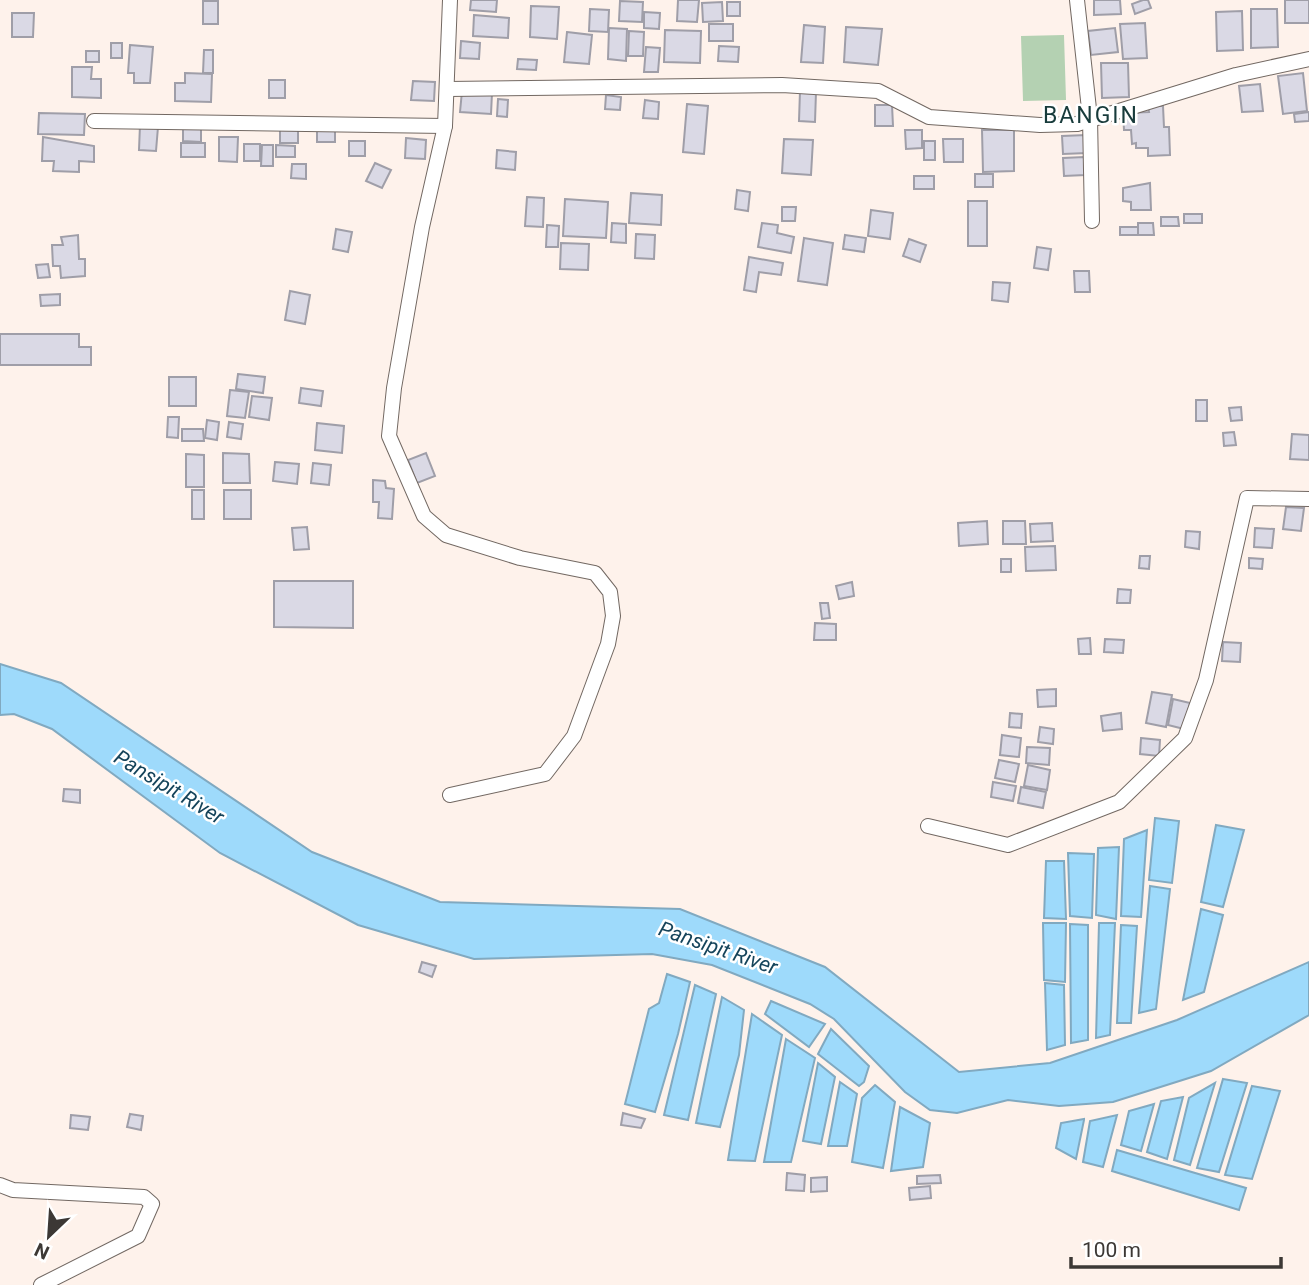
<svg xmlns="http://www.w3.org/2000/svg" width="1309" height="1285" viewBox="0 0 1309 1285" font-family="Roboto,sans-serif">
  <rect width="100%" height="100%" fill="#fef2eb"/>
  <!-- green -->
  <polygon fill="#b4d1b2" points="1064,35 1066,100 1023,101 1021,36"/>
  <!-- water -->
  <g fill="#9edafb" stroke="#81a9c0" stroke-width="2">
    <polygon points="0,664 61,683 312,852 440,902 680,909 825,967 959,1072 1050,1063 1177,1020 1309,962 1309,1015 1211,1071 1113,1102 1059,1106 1008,1100 957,1113 930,1110 905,1092 834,1019 810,1004 712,965 652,954 474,959 358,925 220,853 52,729 14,714 0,715"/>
    <polygon points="1155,818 1179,821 1172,883 1149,880"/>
    <polygon points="1216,825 1244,830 1223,907 1201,902"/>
    <polygon points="1147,830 1141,917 1121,916 1124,839"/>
    <polygon points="1119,847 1116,919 1096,915 1098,848"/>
    <polygon points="1068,853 1094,854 1092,918 1070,916"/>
    <polygon points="1046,861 1064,861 1066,919 1044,918"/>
    <polygon points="1150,886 1170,889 1156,1009 1139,1013"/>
    <polygon points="1201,909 1223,915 1204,992 1183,1000"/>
    <polygon points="1043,923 1066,923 1065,982 1044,980"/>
    <polygon points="1099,923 1115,923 1110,1035 1096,1038"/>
    <polygon points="1070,924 1088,925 1088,1040 1071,1043"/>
    <polygon points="1121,925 1137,926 1131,1023 1117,1023"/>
    <polygon points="667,974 690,982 678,1034 655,1112 625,1104 649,1009 659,1003"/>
    <polygon points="1045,983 1064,985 1065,1045 1047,1050"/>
    <polygon points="695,985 716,994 688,1120 664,1115"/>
    <polygon points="722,997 744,1010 739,1055 720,1127 696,1123"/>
    <polygon points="771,1001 825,1024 809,1047 765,1014"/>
    <polygon points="752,1014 782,1035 755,1161 728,1160"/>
    <polygon points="831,1029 869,1066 864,1082 859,1086 818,1054"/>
    <polygon points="786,1039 815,1058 791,1162 764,1162"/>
    <polygon points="818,1063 835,1077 821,1144 803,1141"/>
    <polygon points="1223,1079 1247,1083 1219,1172 1197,1168"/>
    <polygon points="840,1082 857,1094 847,1146 828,1146"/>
    <polygon points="1215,1083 1190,1165 1174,1160 1189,1098"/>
    <polygon points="875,1085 895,1102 883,1168 852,1162 862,1098"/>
    <polygon points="1252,1086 1280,1091 1252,1179 1225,1175"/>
    <polygon points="1183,1097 1167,1159 1147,1152 1161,1101"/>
    <polygon points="1154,1104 1141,1151 1121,1145 1129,1111"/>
    <polygon points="900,1107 930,1123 923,1167 891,1171"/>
    <polygon points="1117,1115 1103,1167 1083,1162 1090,1121"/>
    <polygon points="1084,1119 1084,1120 1076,1159 1056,1148 1061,1123"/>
    <polygon points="1117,1150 1246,1188 1239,1210 1112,1171"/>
  </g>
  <!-- building -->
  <g fill="#dad9e5" stroke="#9f9ea8" stroke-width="2">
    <polygon points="471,0 497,0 496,12 470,10"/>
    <polygon points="678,0 699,0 697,22 677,21"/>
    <polygon points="1094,0 1120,0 1121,14 1094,15"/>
    <polygon points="1143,0 1148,0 1151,8 1135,14 1132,4"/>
    <rect x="1285" y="0" width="24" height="23"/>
    <rect x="203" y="1" width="15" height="23"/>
    <polygon points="620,1 643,2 642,22 619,21"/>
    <polygon points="722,2 723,21 703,22 702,3"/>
    <rect x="727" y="2" width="13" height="14"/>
    <polygon points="531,6 559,7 557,39 530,37"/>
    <polygon points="590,9 609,10 608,32 589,31"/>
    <polygon points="1251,9 1277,9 1278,47 1251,48"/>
    <polygon points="1242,11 1243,50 1217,51 1216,12"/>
    <polygon points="644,12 660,13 659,29 644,28"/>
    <polygon points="12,13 34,13 33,37 12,37"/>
    <polygon points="474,15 509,18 508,38 473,36"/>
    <polygon points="1145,23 1147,58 1123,59 1120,24"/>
    <rect x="709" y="24" width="24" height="17"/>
    <polygon points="804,25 825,27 823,63 801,62"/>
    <polygon points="846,27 882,29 878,65 844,62"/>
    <polygon points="609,28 627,29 626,61 608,59"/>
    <polygon points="1115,28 1118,52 1091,55 1088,31"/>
    <polygon points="665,30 701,31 700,63 664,62"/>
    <polygon points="629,31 644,32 643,56 628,56"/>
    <polygon points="567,32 592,35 589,64 564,62"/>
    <polygon points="461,41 480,43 479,59 460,58"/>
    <rect x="111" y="43" width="11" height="15"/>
    <polygon points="130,45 153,47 150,83 134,83 134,73 128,73"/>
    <polygon points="719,46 739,47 738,62 718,61"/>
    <polygon points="646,47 660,48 658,72 644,72"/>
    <polygon points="204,50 213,50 213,73 203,73"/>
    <rect x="86" y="51" width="13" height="11"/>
    <polygon points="518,59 537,60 536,70 517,69"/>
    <polygon points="1101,63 1128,63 1129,97 1102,98"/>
    <polygon points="72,67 92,67 91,79 101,79 101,98 72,97"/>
    <polygon points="185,73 212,74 211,102 175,101 175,83 185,83"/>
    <polygon points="1303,73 1307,111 1283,114 1278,76"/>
    <rect x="269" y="80" width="16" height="18"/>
    <polygon points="413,81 435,82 434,101 411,100"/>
    <polygon points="1260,84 1263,111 1242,112 1239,86"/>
    <polygon points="462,91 492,93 491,114 460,112"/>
    <polygon points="800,91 816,92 815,122 799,121"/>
    <polygon points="606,95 621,97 620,110 605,109"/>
    <polygon points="498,99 508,100 507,117 497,116"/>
    <polygon points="645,100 659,102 658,119 643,118"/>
    <polygon points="687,104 708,106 704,154 683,152"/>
    <polygon points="875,105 892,105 893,126 875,126"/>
    <polygon points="1148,106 1163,106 1164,127 1169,127 1170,155 1148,156 1148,148 1136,148 1136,143 1132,144 1131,130 1124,130 1123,113 1149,112"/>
    <polygon points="1309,112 1309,121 1295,122 1294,114"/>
    <polygon points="39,113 85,114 84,135 38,134"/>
    <polygon points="140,125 158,127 156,151 139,150"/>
    <polygon points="183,127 201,127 201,142 183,141"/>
    <polygon points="280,127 298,128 298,143 280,143"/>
    <rect x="317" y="128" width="18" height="14"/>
    <polygon points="905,130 922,130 922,148 906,149"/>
    <polygon points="982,130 1014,130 1014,171 983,172"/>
    <polygon points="1086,135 1087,153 1063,154 1062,136"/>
    <polygon points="43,137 94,146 94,162 79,161 79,172 53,171 54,161 42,161"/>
    <polygon points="219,137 238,137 237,162 219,161"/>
    <polygon points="406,138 426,140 425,159 405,158"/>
    <polygon points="784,139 813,140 811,175 782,173"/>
    <polygon points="943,139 963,139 963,162 944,162"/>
    <rect x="349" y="141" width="16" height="15"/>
    <rect x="924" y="141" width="11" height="19"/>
    <rect x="181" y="143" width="24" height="14"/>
    <rect x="244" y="144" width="16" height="17"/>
    <polygon points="262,145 273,145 273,166 261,166"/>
    <polygon points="276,145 295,146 295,157 276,157"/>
    <polygon points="497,150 516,152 515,170 496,168"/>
    <polygon points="1084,157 1085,175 1064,176 1063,158"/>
    <polygon points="375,163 391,170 382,188 366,181"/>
    <polygon points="292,164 306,164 306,179 291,178"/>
    <rect x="975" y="174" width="18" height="13"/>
    <rect x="914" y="176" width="20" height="13"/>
    <polygon points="1150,183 1151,210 1131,210 1131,202 1123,201 1123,188"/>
    <polygon points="737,190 750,192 748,211 735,209"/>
    <polygon points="631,193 662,195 661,225 629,223"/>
    <polygon points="527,197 544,198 543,227 525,226"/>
    <polygon points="565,199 608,202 606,238 563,236"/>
    <rect x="968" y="201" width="19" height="45"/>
    <polygon points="782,207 796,207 795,221 782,221"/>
    <polygon points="871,210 893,213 890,239 868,236"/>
    <rect x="1184" y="214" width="18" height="9"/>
    <polygon points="1161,217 1178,217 1179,226 1161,226"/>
    <polygon points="612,223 626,224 626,243 611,242"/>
    <polygon points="762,223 778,225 777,233 794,237 791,253 758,247"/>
    <polygon points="1138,223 1153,223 1154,235 1138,235"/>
    <polygon points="547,225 559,226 558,247 546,247"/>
    <rect x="1120" y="227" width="18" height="8"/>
    <polygon points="336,229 352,232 348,252 333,249"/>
    <polygon points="636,234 655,235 654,259 635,258"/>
    <polygon points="78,235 79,259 85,259 85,276 61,278 60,266 53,266 52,245 63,245 61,237"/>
    <polygon points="845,235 866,238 864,252 843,249"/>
    <polygon points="804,238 833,243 827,285 798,281"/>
    <polygon points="909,239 926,245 920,262 903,256"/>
    <polygon points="561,243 589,244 588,270 560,269"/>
    <polygon points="1037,247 1051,249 1048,270 1034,268"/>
    <polygon points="749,257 783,263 781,275 759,272 756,292 744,290"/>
    <polygon points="48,264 50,277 38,278 36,265"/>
    <polygon points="1074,271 1089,271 1090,292 1075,292"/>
    <polygon points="993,282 1010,283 1008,302 992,300"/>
    <polygon points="290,291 310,295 305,324 285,320"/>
    <polygon points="60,294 60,305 41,306 40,295"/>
    <polygon points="0,334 79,334 79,347 91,347 91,365 0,365"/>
    <polygon points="238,374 265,377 263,393 236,389"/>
    <rect x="169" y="377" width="27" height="29"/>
    <polygon points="301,388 323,391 321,406 299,403"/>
    <polygon points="230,390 249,392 245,418 227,416"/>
    <polygon points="252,396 272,398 269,420 249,417"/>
    <rect x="1196" y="400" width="11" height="21"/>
    <polygon points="1241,407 1242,420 1231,421 1229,408"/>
    <polygon points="168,417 179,417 178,438 167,437"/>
    <polygon points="207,420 219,422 217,440 205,438"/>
    <polygon points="229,422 243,424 241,439 227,437"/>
    <polygon points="317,423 344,426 342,453 315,450"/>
    <polygon points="182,429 203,429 204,441 182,441"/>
    <polygon points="1234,432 1236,445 1224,446 1223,433"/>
    <polygon points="1292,434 1309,435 1309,460 1290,459"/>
    <polygon points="223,453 249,454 250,483 223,483"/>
    <polygon points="426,453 435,476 417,483 408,460"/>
    <polygon points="186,454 204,455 204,487 186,487"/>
    <polygon points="275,462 299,464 297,484 273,481"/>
    <polygon points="313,463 331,465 329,485 311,483"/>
    <polygon points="373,480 385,481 386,488 394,489 392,519 378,518 379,502 373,502"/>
    <rect x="192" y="490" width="12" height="29"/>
    <rect x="224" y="490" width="27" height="29"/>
    <polygon points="1286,507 1304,508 1301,531 1283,529"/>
    <polygon points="987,521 988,544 959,546 958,523"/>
    <polygon points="1003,521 1025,521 1026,544 1003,544"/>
    <polygon points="1052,523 1053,541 1031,542 1030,524"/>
    <polygon points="307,527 309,549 294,550 292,528"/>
    <polygon points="1255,528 1274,529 1272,548 1254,547"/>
    <polygon points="1186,531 1200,532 1199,549 1185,547"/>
    <polygon points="1055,546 1056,570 1026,571 1025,547"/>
    <polygon points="1140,556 1150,556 1149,569 1139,568"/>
    <polygon points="1249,558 1263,559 1262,569 1249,568"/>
    <rect x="1001" y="559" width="10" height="13"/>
    <polygon points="274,581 353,581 353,628 274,627"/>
    <polygon points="852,582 854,596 839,599 836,586"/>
    <polygon points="1118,589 1131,590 1130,603 1117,603"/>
    <polygon points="820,603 828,603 830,618 822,619"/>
    <polygon points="815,623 836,624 836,640 814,640"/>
    <polygon points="1090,638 1091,654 1079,654 1078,639"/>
    <polygon points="1105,639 1124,640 1123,653 1104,652"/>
    <polygon points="1223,642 1241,643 1240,662 1222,661"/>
    <polygon points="1056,689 1056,706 1038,707 1037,690"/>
    <polygon points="1152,692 1172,695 1166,727 1146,723"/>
    <polygon points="1173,699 1190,703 1184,729 1168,725"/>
    <polygon points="1010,713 1022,714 1021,728 1009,727"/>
    <polygon points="1121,713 1122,729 1103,731 1101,716"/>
    <polygon points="1040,727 1054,729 1053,744 1038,742"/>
    <polygon points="1002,735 1021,738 1019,757 1000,755"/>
    <polygon points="1141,738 1160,740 1159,756 1140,754"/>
    <polygon points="1027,747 1050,748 1049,765 1026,763"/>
    <polygon points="999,760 1019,764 1015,782 995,778"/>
    <polygon points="1028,765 1050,770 1047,790 1024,786"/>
    <polygon points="993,782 1016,786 1013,801 991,797"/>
    <polygon points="1021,787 1046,792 1043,808 1018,803"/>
    <polygon points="64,789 80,790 80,803 63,801"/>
    <polygon points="422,962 436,966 432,977 419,972"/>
    <polygon points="623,1113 645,1119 641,1128 621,1125"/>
    <polygon points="130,1114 143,1116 141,1130 127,1127"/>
    <polygon points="71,1115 90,1117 88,1130 70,1128"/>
    <polygon points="787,1173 805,1175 804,1191 786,1190"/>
    <polygon points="940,1175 941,1183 917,1184 917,1176"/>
    <polygon points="827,1177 827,1191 811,1192 811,1178"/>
    <polygon points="930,1186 931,1198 910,1200 909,1188"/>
  </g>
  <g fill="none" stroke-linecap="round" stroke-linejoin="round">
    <!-- minor casing -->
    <g stroke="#726862" stroke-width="16">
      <g id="minor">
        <polyline points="450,0 445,126 422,227 394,388 389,436 424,516 446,535 520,558 595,573 610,592 613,616 608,644 574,736 545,774 450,795"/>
        <polyline points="1077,0 1090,118 1092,221"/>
        <polyline points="448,89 782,85 878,91 929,117 1040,125 1077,124 1236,75 1309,59"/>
        <polyline points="94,121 445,126"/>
        <polyline points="928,826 1008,845 1119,802 1185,738 1206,680 1247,498 1309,499"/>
        <polyline points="0,1185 13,1190 144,1197 152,1204 138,1236 41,1285"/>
      </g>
    </g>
    <!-- minor -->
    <use href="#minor" stroke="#fff" stroke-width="14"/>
  </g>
  <g text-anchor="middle" stroke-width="5" stroke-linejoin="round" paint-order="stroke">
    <!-- water labels -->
    <g font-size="21" font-style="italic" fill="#15445b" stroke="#fff">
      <text transform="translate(169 787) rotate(31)" y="7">Pansipit River</text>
      <text transform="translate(718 948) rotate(19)" y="7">Pansipit River</text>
    </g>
    <!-- quarter labels -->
    <g font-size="23" letter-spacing="2" fill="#183b3b" stroke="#fff">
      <text x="1091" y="123">BANGIN</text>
    </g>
  </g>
  <!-- north arrow -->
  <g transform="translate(49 1236) rotate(205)" stroke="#ffffff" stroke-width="5" paint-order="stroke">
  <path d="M0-5L12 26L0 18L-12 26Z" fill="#3c3835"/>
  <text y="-10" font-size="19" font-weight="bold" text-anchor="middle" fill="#3c3835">N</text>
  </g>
  <!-- scale -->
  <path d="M1071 1257v10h210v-10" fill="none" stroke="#3c3835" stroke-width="3.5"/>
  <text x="1082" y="1257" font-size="21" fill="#3c3835" stroke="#ffffff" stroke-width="5" paint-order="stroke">100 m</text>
</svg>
